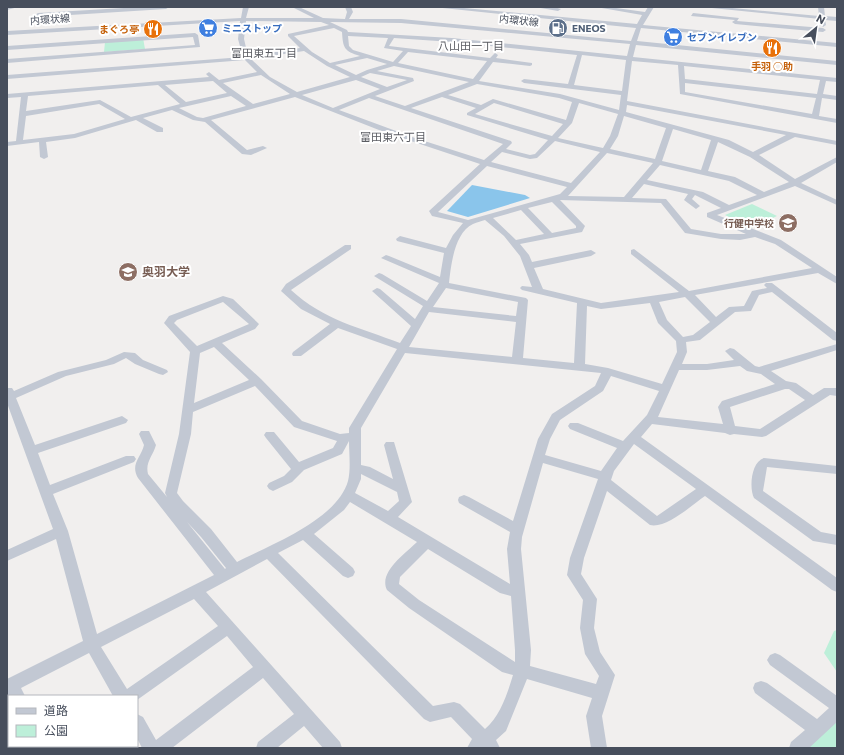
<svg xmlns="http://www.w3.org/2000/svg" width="844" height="755" viewBox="0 0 844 755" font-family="Commissioner,'Noto Sans JP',sans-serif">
  <rect width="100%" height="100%" fill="#f1efee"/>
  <!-- green -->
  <g fill="#bdefd9">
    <polygon points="143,38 145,49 104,52 105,42"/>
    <polygon points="752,204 777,216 751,228 725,215"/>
    <polygon points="837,630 837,672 824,653 834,631"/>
    <polygon points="837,700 837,748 811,748 805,741"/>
  </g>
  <!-- water -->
  <polygon fill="#8ac5eb" points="472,185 525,195 530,198 468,217 447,211"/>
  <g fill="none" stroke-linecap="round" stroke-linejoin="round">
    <!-- minor -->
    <g fill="#c2c8d3" fill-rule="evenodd">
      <polygon points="7,7 18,7 7,10"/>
      <polygon points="141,7 169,7 166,9 38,17 35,15 38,13"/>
      <path d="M243,7H249L246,18H314L292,7H299L323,18L345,19L347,12L345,7H351L353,12L349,19H401L631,41L636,28L433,7H453L637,24L642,15L596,7H609L645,12L648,7H654L643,25L837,43V47L641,28L637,41L837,61V65L636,45L633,57L837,78V82L826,81L823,94L837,96V100L822,98L819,116L837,119V123L680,94L678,65L632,61L627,101L837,141V145L795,137L759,155L795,179L837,157V162L801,183L837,200V205L795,186L717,215L781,240L837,277V284L818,273L695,295L716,317L729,307L744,306L752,291L767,288L764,285L766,283H772L837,333V341L833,340L772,292L759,295L751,311L735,312L700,340L686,342L687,352L682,364H707L734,360L725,351L730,348L734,349L755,366L759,367L837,344V350L771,371L786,381L796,383L813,395L824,388H837V396L830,395L766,436L762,437L734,434L730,435L725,433L652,424L641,437L837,578V592L832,590L705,496C692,505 666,529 650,525L607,491L584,558L581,574L597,599L594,628L600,652L615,675L602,716L607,748H591L586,716L592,698L527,679L506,731L496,740L500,748H467L472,739L451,717L430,722L424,719L267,559L206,592L340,742L342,748H323L304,726L277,748H256L258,742L294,714L263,678L172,748H142L137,738V714L143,717L156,740L253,667L227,636L137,700V696H113L89,653L21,688L25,696L9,697L7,694V679L83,641L56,539L7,561V550L53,529L7,403V388H12L14,391L58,372L106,360L124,352L135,353L143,360L167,370L168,372L163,375L159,374L135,364L126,358L114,364L66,376L16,398L35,445L122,416L128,420L126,423L38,453L50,485L126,456H134L136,459L134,462L53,494L68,531L97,634L214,575L138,478C130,464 141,458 144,445L139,434L141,431H149L156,445C153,456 145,462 148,474L167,497L165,493L179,434L190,352L164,323L169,316L223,296L233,299L259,324L255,329L222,343L261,379L302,421L340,434L349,433V428L397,349L338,328L301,356H293L292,354L293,352L330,324L301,309L281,291L286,284L345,245H351V249L291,290C323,320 361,328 400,343L411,326L372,291L377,288L380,289L415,319L423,306L374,276L379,273L382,274L427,301L439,283L381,258L386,255L389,256L440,277L444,253L397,241L396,239L400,236L446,248L453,235L463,223L432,216L429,211L480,164L384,132L295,97L211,120L247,150L263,146L267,148L251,155L242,154L205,122L193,120L172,110L143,118L163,128V132H157L136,120L75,138L46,142L48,157L44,159L40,157L39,142L7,146V142L16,141L21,97L7,98V94L209,77L206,74L209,72L219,80L257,72L245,60L7,79V75L243,57L238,39L240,21L7,35V31L241,18ZM246,21L321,22L329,25L288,34V36L300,48L248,56L244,39ZM330,22L401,23L630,44L627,56L452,38L348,32L347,30ZM334,28L342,32C343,48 344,51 360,56L330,63L312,52L294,36ZM348,36L388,38L384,48L403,51L393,62L353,50L349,46ZM394,38L452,42L577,55L568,84L524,79L521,81L524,83L621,95L619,110L560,94L479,81L493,62L530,66L532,65V63L496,58L498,55L495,53L490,58L389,46ZM304,51L327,66L350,77L297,92L270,77L251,59ZM408,52L487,61L473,79L398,63ZM582,55L626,60L622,91L574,85ZM367,58L387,64L367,70L356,75L335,65ZM394,66L469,82L405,106L375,96L414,81L413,78L377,71ZM684,66L820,80L817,94L685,79ZM370,73L407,80L387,87L361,77ZM261,75L290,94L253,104L223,83ZM356,80L380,89L333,108L302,95ZM213,81L227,93L186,102L165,85ZM685,83L816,98L812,114L685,92ZM477,84L559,98L572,102L566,120L493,99L481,105L448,95ZM158,85L180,104L131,117L100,100L26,111L28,96ZM231,96L246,106L203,118L197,117L179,108ZM442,97L476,108L467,113V115L548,140L535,154L530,155L506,149L512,143L511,141L411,108ZM369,98L503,144L484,160L415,138L339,110ZM494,103L563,124L552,136L475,114ZM579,103L618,114L610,136L603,148L558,138L572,123ZM99,104L125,119L74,134L23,140L26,116ZM627,105L786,135L753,152L729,140L626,112ZM624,116L666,128L655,159L610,149L618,136ZM673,129L711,140L701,170L662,161ZM555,141L600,152L571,183L491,162L502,152L530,159L537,158ZM718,142L750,157L789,182L764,192L735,177L708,171ZM607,153L653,163L624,197L568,196ZM660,165L729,181L757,195L729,205L703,192L647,180ZM487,166L567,187L560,194L468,220L438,212ZM644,184L688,194L684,200L696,209L700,206L692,199L695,195L721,208L707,213V217L746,234H721L691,229L666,199L632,198ZM560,200L661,203L685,233L721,239L740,240L755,237L775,244L812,268L689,291L634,249L631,250V254L679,292L601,303L543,289L534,268L591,256L596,253L591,250L532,262L529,255L520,244L582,232L585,226ZM552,202L576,226V228L552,233L528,208ZM521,210L544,234L516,240L493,218ZM485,220L504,236L520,256L532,287L522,286L520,288L522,290L577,303L574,363L523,358L528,300L526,298L449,283C451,266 454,233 473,224C477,222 482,221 485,220ZM446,288L518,302L516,316L433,307ZM685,297L710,322L693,335L683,337L667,320L659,302ZM223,302L249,324L197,346L174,323L177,320ZM650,303L658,323L676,341L677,352L662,384L608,368L585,364L587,306L601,309ZM429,312L516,322L512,357L409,347ZM214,347L249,380L194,403L200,353ZM405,353L601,373L595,386L552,414L538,439L513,521L469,497L464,495L459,497L458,500L459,503L510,532L507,549L510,584L398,517L412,502L394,442H386L384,445L393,479L370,467L361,465V428ZM740,366L747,371L761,374L775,384L722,401L718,407L723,424L658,417L679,370H707ZM611,376L659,391L647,415L623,441L578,423H570L568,426L570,429L617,448L601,471L545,455L550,439L560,420L603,391ZM255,386L294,427L337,441L333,448L299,462L274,432H266L264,435L266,438L291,469L284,476L269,483L267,486L269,489L273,491L292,482L304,470L342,454L349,441C349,453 351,469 348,481C337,520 270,545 237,562L211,529L183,501L177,493L191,434L193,412ZM785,389H789L805,400L760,429L735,426L730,407ZM634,444L696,489L657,516L611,480L614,471ZM543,463L598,479L570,558L567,575L583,600L580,628L585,654L599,676L596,684L530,666L531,650L521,549L522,537ZM361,474L397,492L399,501L388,511L355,493L361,479ZM350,502L417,542C406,553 378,572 387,590L409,608L502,672L513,675C507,695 500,716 485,729L460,704L454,702L433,706L278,553L303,540L343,576L348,578L353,576L355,572L353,568L314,534L344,510ZM187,522L201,537L226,568L225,569ZM428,549L500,593L511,596L515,650V662L419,600L399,584L400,577ZM194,599L218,626L127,689L101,647Z"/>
      <polygon points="535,7 554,7 561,9 558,11"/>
      <polygon points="702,7 722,7 819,16 818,7 824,7 825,16 837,17 837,21 825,20 826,25 823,27 820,25 820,19"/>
      <polygon points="693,13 739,18 737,21 823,28 826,30 823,32 735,24 732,22 735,20 691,16"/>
      <polygon points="195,33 198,35 200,47 7,63 7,59 195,45 193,37 7,50 7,46"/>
      <path d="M764,458L837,466V474L767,467L763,491L821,532L837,535V545L813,541L754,498C749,488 751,462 764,458Z"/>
      <polygon points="775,653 780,655 837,696 837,722 809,748 789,748 791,742 805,730 755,693 753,688 755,683 761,681 767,683 817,719 829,708 770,665 767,660 770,655"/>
      <polygon points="39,746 56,746 56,748 40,748"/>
      <polygon points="90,746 108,746 107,748 90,748"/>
    </g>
  </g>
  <!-- icons -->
  <defs>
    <g id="supermarket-disc" transform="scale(1)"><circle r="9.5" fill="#3f7fe0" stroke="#fff"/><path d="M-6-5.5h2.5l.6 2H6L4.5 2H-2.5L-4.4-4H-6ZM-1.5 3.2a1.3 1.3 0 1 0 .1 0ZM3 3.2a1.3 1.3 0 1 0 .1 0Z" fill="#fff"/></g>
    <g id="fuel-disc" transform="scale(1)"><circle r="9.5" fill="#5c6f8a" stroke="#fff"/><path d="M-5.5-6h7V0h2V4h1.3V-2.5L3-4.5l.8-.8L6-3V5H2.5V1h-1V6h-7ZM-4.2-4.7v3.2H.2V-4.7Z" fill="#fff"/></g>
    <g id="restaurant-disc" transform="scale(1)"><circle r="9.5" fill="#e8710a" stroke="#fff"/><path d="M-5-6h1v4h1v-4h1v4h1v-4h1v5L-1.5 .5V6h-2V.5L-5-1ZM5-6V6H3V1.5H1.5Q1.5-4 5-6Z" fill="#fff"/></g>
    <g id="school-disc" transform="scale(1)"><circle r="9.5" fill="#8d6e63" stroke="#fff"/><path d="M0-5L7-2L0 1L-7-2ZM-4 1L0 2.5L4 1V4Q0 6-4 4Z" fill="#fff"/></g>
    <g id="university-disc" transform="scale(1)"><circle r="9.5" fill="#8d6e63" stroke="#fff"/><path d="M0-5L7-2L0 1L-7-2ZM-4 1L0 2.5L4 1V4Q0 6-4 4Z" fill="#fff"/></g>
  </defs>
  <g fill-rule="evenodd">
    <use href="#supermarket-disc" x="208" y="28"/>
    <use href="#fuel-disc" x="558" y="28"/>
    <use href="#restaurant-disc" x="153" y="29"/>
    <use href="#supermarket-disc" x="673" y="37"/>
    <use href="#restaurant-disc" x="772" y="48"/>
    <use href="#school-disc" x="788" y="223"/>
    <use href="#university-disc" x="128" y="272"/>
  </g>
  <g text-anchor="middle" stroke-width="4" stroke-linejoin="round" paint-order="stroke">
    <!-- far-street labels -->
    <g font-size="10" fill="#474e5c" stroke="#fff">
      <text transform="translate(50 19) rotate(-4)" y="4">内環状線</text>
      <text transform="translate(519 20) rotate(6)" y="4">内環状線</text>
    </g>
    <!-- far-shop labels -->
    <g font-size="10" font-weight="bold" fill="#366cbe" stroke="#fff" text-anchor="start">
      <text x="222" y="32">ミニストップ</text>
      <text x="687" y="41">セブンイレブン</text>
    </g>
    <!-- far-service labels -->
    <g font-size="10" font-weight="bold" fill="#4e5e75" stroke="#fff" text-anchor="start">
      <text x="572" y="32">ENEOS</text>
    </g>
    <!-- far-food labels -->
    <g font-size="10" font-weight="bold" fill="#c56008" stroke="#fff" text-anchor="end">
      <text x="139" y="33">まぐろ亭</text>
      <text x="772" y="70" text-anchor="middle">手羽 ○助</text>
    </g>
    <!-- far-education labels -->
    <g font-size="10" font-weight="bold" fill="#785e54" stroke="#fff" text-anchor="end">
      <text x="774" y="227">行健中学校</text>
    </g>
    <!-- far-neighbourhood labels -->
    <g font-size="11" fill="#5b5d63" stroke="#fff">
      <text x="471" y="50">八山田一丁目</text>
      <text x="264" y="57">富田東五丁目</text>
      <text x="393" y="141">富田東六丁目</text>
    </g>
    <!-- education labels -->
    <g font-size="12" font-weight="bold" fill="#785e54" stroke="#fff" text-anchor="start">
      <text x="142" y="276">奥羽大学</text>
    </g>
  </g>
  <!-- border -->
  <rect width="844" height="755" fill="none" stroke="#474e5c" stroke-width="16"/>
  <!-- legend -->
  <rect x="8" y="695" width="130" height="52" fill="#ffffff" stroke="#b5b8be"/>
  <rect x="16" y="708" width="20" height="6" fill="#c2c8d3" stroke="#b5b8be"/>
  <text x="44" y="715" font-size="12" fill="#474e5c">道路</text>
  <rect x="16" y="725" width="20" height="12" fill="#bdefd9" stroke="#b5b8be"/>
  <text x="44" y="735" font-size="12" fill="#474e5c">公園</text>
  <!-- north arrow -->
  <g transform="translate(816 28) rotate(29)" stroke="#ffffff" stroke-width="3" paint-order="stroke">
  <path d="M0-3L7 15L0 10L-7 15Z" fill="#474e5c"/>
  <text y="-6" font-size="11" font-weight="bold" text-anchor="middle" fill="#474e5c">N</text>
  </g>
</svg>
